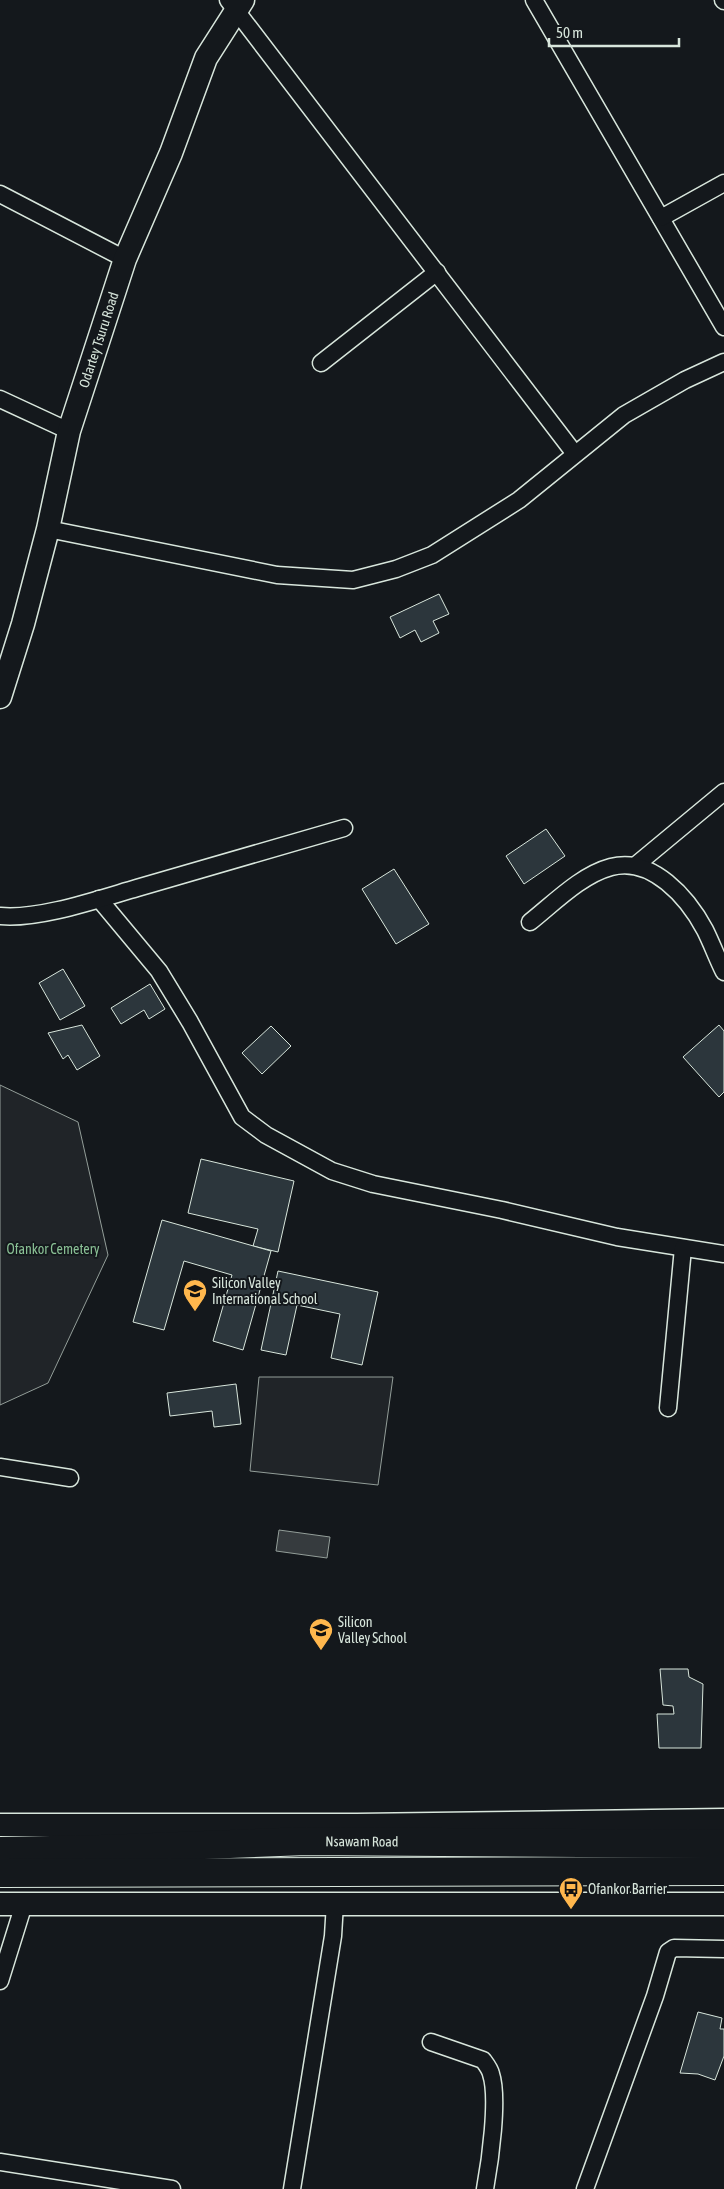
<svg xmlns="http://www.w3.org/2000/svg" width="724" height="2189" viewBox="0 0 724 2189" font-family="'Asap Condensed',sans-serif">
  <rect width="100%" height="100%" fill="#14181c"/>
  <!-- green -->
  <g fill="#202428" stroke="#939e99">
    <polygon points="0,1085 78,1122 108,1255 48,1383 0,1405"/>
    <polygon points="259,1377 393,1377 378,1485 250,1471"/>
  </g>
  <!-- water -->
  <polygon fill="#363b3e" stroke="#939e99" points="279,1530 330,1537 327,1558 276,1551"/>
  <!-- building -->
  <g fill="#2c363c" stroke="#d8e6dc">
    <polygon points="439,594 449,614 433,621 439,633 421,642 415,630 400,638 390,617"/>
    <polygon points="546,829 565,856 524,884 506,856"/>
    <polygon points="394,869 429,924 396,944 362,889"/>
    <polygon points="63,969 85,1006 60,1020 39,983"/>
    <polygon points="150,984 165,1009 149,1019 144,1010 121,1024 111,1008"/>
    <polygon points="82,1025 100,1056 77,1070 68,1055 63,1059 48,1033"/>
    <polygon points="719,1025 724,1031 724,1092 719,1097 683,1057"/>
    <polygon points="271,1026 291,1046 262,1074 242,1053"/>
    <polygon points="201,1159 294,1181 278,1252 253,1246 258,1229 188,1213"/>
    <polygon points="162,1220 271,1251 243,1350 213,1341 232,1275 184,1261 164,1330 133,1322"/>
    <polygon points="278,1271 378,1292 362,1365 331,1358 340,1314 297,1305 286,1355 261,1350"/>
    <polygon points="236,1384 241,1424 214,1427 212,1411 170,1416 167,1393"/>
    <polygon points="660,1669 688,1669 689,1677 703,1684 701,1748 659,1748 657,1714 674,1714 673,1706 663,1705"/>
    <polygon points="698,2012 722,2018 720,2029 724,2029 724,2056 715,2080 698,2074 680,2073"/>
  </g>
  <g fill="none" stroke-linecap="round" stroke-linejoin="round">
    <!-- street casing -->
    <g stroke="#d8e6dc" stroke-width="19">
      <g id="street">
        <polyline points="228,0 575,454"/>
        <polyline points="534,0 724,327"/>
        <polyline points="723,0 724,1"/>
        <polyline points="0,194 125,259"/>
        <polyline points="661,218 724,183"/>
        <polyline points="321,363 437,272"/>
        <polyline points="0,399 69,431"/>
        <polyline points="48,529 277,575 353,580 396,569 432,555 519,500 624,415 685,380 724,362"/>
        <polyline points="636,865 724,792"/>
        <polyline points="99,899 159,971 190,1022 242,1117 266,1135 332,1171 373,1184 502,1210 617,1237 724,1254"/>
        <path d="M0,916C38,920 99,899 137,888C206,868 275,848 344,828"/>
        <path d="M530,922C554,903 581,875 611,867C652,856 688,898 705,930C712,944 717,958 724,972"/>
        <polyline points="668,1408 683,1248"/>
        <polyline points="0,1467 70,1478"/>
        <polyline points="0,1981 24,1904"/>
        <path d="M431,2042L483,2060C486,2064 490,2069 491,2074C499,2098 490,2162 485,2189"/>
        <polyline points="0,2162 172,2189"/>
        <polyline points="292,2189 333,1936 335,1903"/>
        <polyline points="585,2189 655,1996 668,1952 674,1948 724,1949"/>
      </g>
    </g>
    <!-- secondary casing -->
    <g stroke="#d8e6dc" stroke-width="25">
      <g id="secondary">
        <path id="s1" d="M0,697L23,624L48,529L69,431L125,259L171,153L206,58L243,0"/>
        <polyline points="0,1825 357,1825 724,1820"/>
        <polyline points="0,1904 724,1904"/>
      </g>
    </g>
    <!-- highway casing -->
    <g stroke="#d8e6dc" stroke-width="30">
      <g id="highway">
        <path id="s2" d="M0,1851L101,1849L306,1841L724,1844"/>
        <polyline points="0,1873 724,1871"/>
      </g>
    </g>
    <!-- street -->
    <use href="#street" stroke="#14181c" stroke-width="16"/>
    <!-- secondary -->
    <use href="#secondary" stroke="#14181c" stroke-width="22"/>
    <!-- highway -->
    <use href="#highway" stroke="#14181c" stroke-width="28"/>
  </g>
  <!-- icons -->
  <defs>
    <g id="school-pin" transform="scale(1.25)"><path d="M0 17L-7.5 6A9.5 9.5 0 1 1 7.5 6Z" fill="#ffb74d" stroke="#14181c"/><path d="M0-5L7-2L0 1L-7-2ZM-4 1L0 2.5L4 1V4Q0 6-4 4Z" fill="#111"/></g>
    <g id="bus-pin" transform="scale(1.25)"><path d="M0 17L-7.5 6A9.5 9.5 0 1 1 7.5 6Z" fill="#ffb74d" stroke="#14181c"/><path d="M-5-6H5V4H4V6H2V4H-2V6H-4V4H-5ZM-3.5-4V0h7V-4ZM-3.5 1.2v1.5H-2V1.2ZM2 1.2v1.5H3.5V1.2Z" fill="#111"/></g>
  </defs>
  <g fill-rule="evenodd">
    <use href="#school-pin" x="195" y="1291"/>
    <use href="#school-pin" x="321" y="1630"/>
    <use href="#bus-pin" x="571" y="1889"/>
  </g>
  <g text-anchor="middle" stroke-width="4" stroke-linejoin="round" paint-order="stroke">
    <!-- street labels -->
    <g font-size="14" fill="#d8e6dc" stroke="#14181c">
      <text dy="5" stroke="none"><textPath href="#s1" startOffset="371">Odartey Tsuru Road</textPath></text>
      <text dy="5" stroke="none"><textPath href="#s2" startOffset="362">Nsawam Road</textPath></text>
    </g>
    <!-- park labels -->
    <g font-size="14" fill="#8ac095" stroke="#14181c">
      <text x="53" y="1254">Ofankor Cemetery</text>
    </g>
    <!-- poi labels -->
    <g font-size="14" fill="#d8e6dc" stroke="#14181c" text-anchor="start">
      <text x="212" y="1288">Silicon Valley<tspan x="212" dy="16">International School</tspan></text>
      <text x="338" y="1627">Silicon<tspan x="338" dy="16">Valley School</tspan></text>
      <text x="588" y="1894">Ofankor Barrier</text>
    </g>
  </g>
  <!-- scale -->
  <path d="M549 38v8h130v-8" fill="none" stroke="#d8e6dc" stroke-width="2.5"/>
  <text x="556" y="38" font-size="15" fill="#d8e6dc" stroke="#14181c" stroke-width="4" paint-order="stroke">50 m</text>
</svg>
